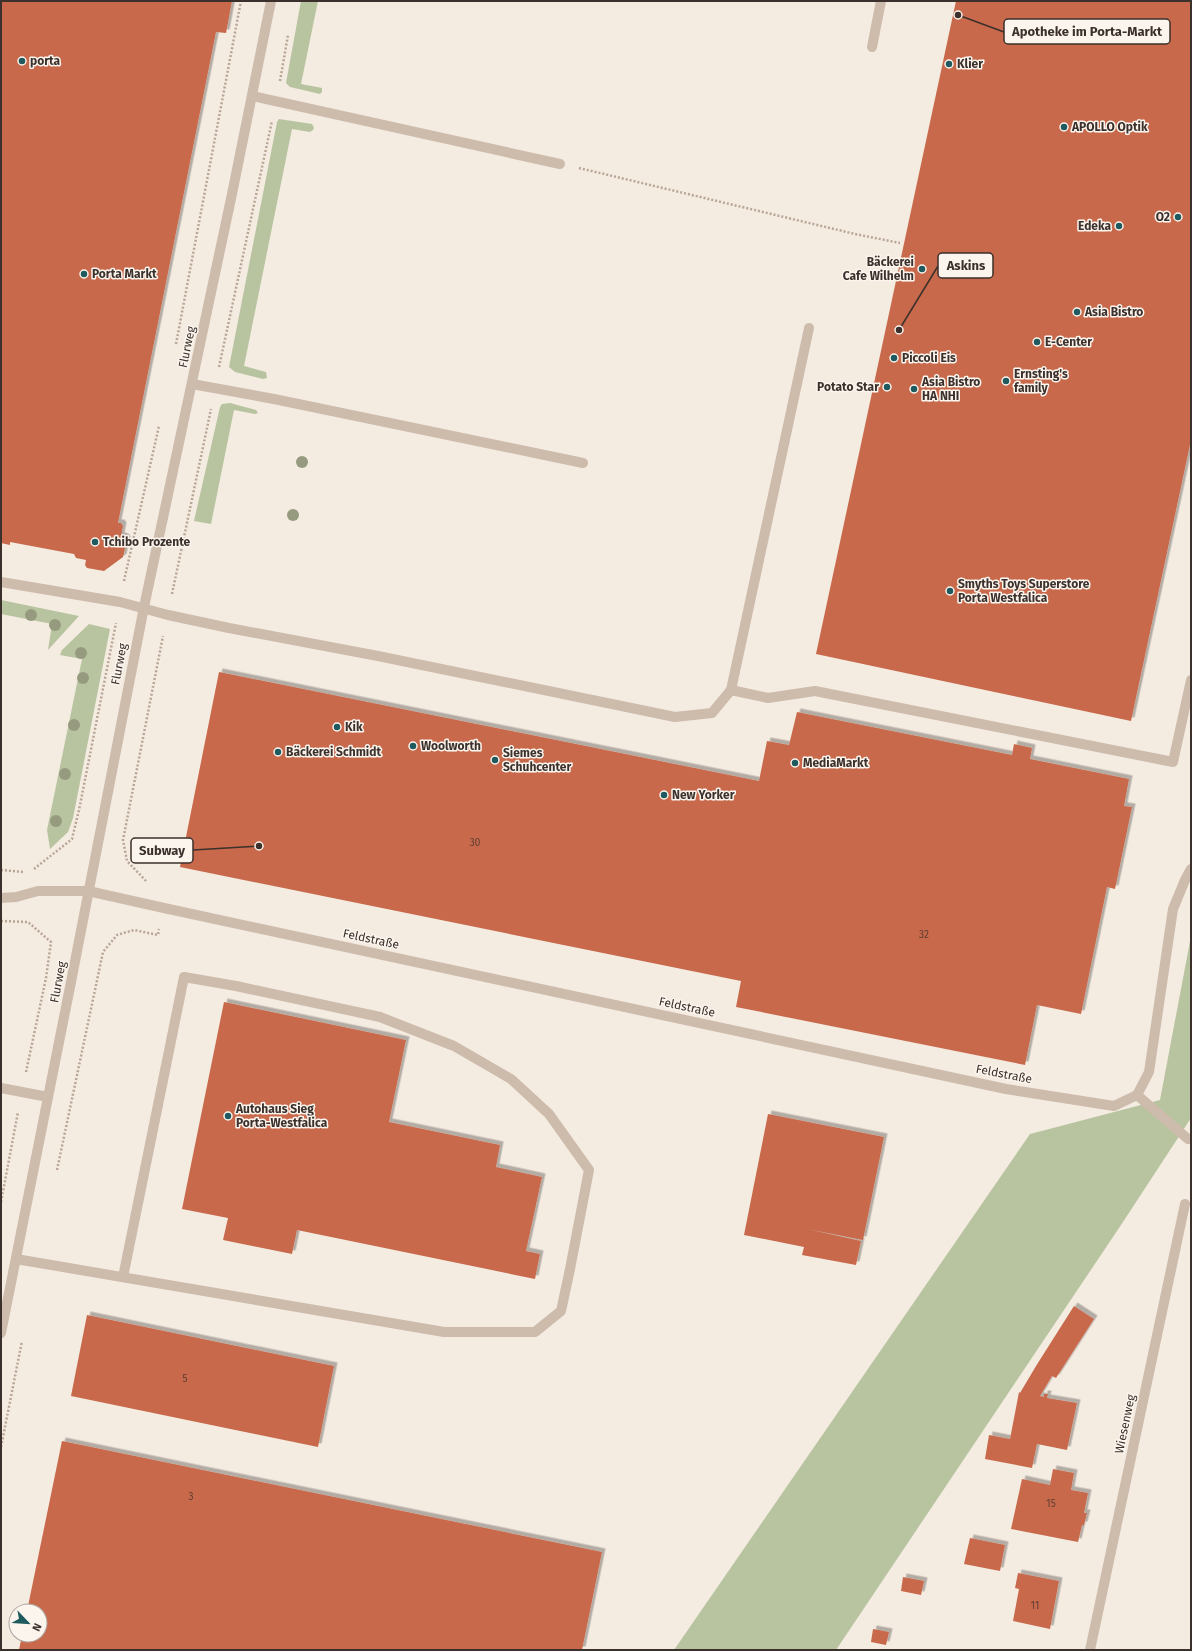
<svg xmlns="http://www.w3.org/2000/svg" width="1192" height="1651" viewBox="0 0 1192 1651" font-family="'Fira Sans',sans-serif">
  <defs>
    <filter id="shadow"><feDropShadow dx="3.5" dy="-3.5" stdDeviation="0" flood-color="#0004"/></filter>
  </defs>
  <rect width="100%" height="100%" fill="#f4ebe1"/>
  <!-- green -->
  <g fill="#b8c4a0">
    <polygon points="301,1 318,1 301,84 322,88 322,92 320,94 290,87 286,83"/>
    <polygon points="279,119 312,124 314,128 313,130 310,132 292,129 244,366 266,372 267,378 263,379 235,372 229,367 277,122"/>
    <polygon points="230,403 256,410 258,413 255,414 234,410 211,524 194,521 220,407 222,404"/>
    <polygon points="1,600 79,616 48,650 52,624 1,614"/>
    <polygon points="89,624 110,629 73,818 68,832 50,849 47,830 82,659 60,655 62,650"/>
    <polygon points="1191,936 1191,1118 1121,1225 836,1650 674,1650 1030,1134 1160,1100"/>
  </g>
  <!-- building -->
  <g fill="#c8694b" filter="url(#shadow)">
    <polygon points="1,1 232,1 226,33 216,32 118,523 121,523 123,526 121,536 125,537 127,540 123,557 104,571 87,568 85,565 86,560 76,558 74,554 10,542 10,545 1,543"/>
    <polygon points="956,1 1191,1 1191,440 1131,721 816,654"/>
    <polygon points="219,672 759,781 767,741 789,745 797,712 1012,755 1014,744 1032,748 1030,759 1129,779 1124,806 1132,807 1115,889 1107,887 1081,1014 1037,1005 1025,1065 736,1007 741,981 180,867"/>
    <polygon points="224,1002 406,1040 389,1122 500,1145 496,1167 542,1177 526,1251 540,1254 535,1279 297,1230 292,1254 223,1240 228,1218 182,1209"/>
    <polygon points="768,1114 884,1137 863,1240 807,1229 861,1241 856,1265 802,1255 804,1247 744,1235"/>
    <polygon points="1074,1306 1094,1319 1056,1378 1052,1376 1040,1396 1044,1397 1044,1394 1048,1394 1047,1398 1077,1403 1067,1450 1037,1444 1032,1468 985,1459 989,1435 1010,1439 1019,1392 1020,1393 1036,1366"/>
    <polygon points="87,1315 334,1366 318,1447 71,1396"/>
    <polygon points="62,1441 602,1552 582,1650 19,1650 22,1635 40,1635 40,1611 27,1611"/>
    <polygon points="1053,1469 1074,1473 1071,1490 1088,1493 1084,1513 1087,1513 1084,1525 1082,1525 1078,1542 1011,1529 1022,1479 1050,1485"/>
    <polygon points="970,1538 1005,1545 1000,1571 964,1564"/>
    <polygon points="1018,1573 1059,1581 1050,1629 1013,1621 1019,1589 1015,1588"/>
    <polygon points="903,1577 924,1581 921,1595 901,1591"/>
    <polygon points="873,1629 889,1632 886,1645 871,1642"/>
  </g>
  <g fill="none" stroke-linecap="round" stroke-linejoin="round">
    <!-- path -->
    <g stroke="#b9a596" stroke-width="2.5" stroke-dasharray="2 2" stroke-linecap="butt">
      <polyline points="280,81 288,35"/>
      <polyline points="579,168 855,234 900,243"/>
      <polyline points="176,344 241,1"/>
      <polyline points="219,367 272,121"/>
      <polyline points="124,581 159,426"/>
      <polyline points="172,594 211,409"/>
      <polyline points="34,869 72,839 79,810 116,623"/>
      <polyline points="1,870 24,872"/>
      <polyline points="146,881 127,861 123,840 163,636"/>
      <polyline points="1,921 28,922 51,942 46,978 26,1072"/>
      <polyline points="57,1170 103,952 117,935 134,930 158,935 159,929"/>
      <polyline points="1,1202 18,1112"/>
      <polyline points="1,1447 22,1341"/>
    </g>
    <!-- service -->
    <g stroke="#cdbbac" stroke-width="10">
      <polyline points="872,47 881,1"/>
      <polyline points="252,96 560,164"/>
      <polyline points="192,384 274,399 583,463"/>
      <polyline points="1,582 120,602 168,615 229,628 378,656 675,717 712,713 731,690 809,328"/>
      <polyline points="731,690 768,698 815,691 1173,762 1191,680"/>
      <polyline points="1,1088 48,1097"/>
      <polyline points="1137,1095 1188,1139 1191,1139"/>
      <polyline points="16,1259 444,1332 535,1332 561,1311 570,1269 589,1170 549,1114 511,1079 454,1046 380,1017 236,986 184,977 123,1277"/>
    </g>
    <!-- minor -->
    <g stroke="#cdbbac" stroke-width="10">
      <polyline points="1,898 16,897 38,891 88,891 164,908 1006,1089 1114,1106 1137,1095 1149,1072 1173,909 1185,880 1191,869"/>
      <polyline points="1,1333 71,982 144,607 232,194 271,1"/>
      <polyline points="1090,1650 1185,1204"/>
    </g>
  </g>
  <!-- trees -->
  <g fill="#969b7f">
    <circle cx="302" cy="462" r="6"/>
    <circle cx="293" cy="515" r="6"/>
    <circle cx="31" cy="615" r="6"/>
    <circle cx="55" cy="625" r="6"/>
    <circle cx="81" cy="653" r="6"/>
    <circle cx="83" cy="678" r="6"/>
    <circle cx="74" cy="725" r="6"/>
    <circle cx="65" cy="774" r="6"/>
    <circle cx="56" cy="821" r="6"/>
  </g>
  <!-- markers -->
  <g fill="#1f5a5e" stroke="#fbf5ee" stroke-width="1.5">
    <circle cx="22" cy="61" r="4"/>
    <circle cx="949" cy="64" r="4"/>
    <circle cx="1064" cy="127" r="4"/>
    <circle cx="1178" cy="217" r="4"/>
    <circle cx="1119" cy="226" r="4"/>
    <circle cx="922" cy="269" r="4"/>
    <circle cx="84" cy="274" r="4"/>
    <circle cx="1077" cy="312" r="4"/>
    <circle cx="1037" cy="342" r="4"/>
    <circle cx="894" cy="358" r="4"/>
    <circle cx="1006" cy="381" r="4"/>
    <circle cx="887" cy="387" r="4"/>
    <circle cx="914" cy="389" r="4"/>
    <circle cx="95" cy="542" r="4"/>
    <circle cx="950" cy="591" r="4"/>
    <circle cx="337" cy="727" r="4"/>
    <circle cx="413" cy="746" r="4"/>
    <circle cx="278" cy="752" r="4"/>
    <circle cx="495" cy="760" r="4"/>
    <circle cx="795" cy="763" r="4"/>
    <circle cx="664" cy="795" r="4"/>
    <circle cx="228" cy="1116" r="4"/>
  </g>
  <g text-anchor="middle" stroke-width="3" stroke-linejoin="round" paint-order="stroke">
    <!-- number labels -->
    <g font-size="10" fill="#5e3e33">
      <text x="475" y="846">30</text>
      <text x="924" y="938">32</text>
      <text x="185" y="1382">5</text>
      <text x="191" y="1500">3</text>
      <text x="1051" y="1507">15</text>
      <text x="1035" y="1609">11</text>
    </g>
    <!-- poi labels -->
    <g font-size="12" font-weight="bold" fill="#3b302b" stroke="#fbf5ee" text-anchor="start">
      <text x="30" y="65">porta</text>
      <text x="957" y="68">Klier</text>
      <text x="1072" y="131">APOLLO Optik</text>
      <text x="1170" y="221" text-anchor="end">O2</text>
      <text x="1111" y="230" text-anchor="end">Edeka</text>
      <text x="914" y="266" text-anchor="end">Bäckerei<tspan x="914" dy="14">Cafe Wilhelm</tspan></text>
      <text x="92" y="278">Porta Markt</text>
      <text x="1085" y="316">Asia Bistro</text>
      <text x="1045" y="346">E-Center</text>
      <text x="902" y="362">Piccoli Eis</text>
      <text x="1014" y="378">Ernsting's<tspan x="1014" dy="14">family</tspan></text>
      <text x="922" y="386">Asia Bistro<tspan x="922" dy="14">HA NHI</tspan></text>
      <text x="879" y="391" text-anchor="end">Potato Star</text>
      <text x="103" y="546">Tchibo Prozente</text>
      <text x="958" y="588">Smyths Toys Superstore<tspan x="958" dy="14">Porta Westfalica</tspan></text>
      <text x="345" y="731">Kik</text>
      <text x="421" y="750">Woolworth</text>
      <text x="286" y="756">Bäckerei Schmidt</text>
      <text x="503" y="757">Siemes<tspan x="503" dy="14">Schuhcenter</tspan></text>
      <text x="803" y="767">MediaMarkt</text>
      <text x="672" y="799">New Yorker</text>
      <text x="236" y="1113">Autohaus Sieg<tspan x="236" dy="14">Porta-Westfalica</tspan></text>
    </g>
    <!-- street labels -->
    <g font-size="12" fill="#3b302b" stroke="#fbf5ee">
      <text transform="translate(187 347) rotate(-78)" y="4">Flurweg</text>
      <text transform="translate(119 664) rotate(-79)" y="4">Flurweg</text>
      <text transform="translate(371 939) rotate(12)" y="4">Feldstraße</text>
      <text transform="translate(58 982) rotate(-79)" y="4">Flurweg</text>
      <text transform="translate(687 1007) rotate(12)" y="4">Feldstraße</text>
      <text transform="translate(1004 1074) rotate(11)" y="4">Feldstraße</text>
      <text transform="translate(1125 1424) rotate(-78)" y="4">Wiesenweg</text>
    </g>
  </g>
  <!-- callouts -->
  <path fill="none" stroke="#3b302b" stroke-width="1.5" d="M958 15L1004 32M899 330L938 266M259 846L193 850"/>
  <g fill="#3b302b" stroke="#fbf5ee" stroke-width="1.5">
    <circle cx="958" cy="15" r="4"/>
    <circle cx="899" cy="330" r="4"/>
    <circle cx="259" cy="846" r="4"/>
  </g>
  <g fill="#fbf5ee" stroke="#3b302b" stroke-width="1.5">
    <rect x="1004" y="19" width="166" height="25" rx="4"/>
    <rect x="938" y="253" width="55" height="25" rx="4"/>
    <rect x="131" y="838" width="62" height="25" rx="4"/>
  </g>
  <g font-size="13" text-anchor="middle" font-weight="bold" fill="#3b302b">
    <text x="1087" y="36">Apotheke im Porta-Markt</text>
    <text x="966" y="270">Askins</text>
    <text x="162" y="855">Subway</text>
  </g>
  <!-- border -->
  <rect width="1192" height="1651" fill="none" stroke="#3b302b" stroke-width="4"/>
  <!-- north arrow -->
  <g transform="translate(28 1623) rotate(115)"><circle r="19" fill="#fbf5ee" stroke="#aea6a0"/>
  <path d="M0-3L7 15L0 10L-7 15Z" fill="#1f5a5e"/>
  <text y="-6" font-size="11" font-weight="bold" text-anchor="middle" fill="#3b302b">N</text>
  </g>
</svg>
